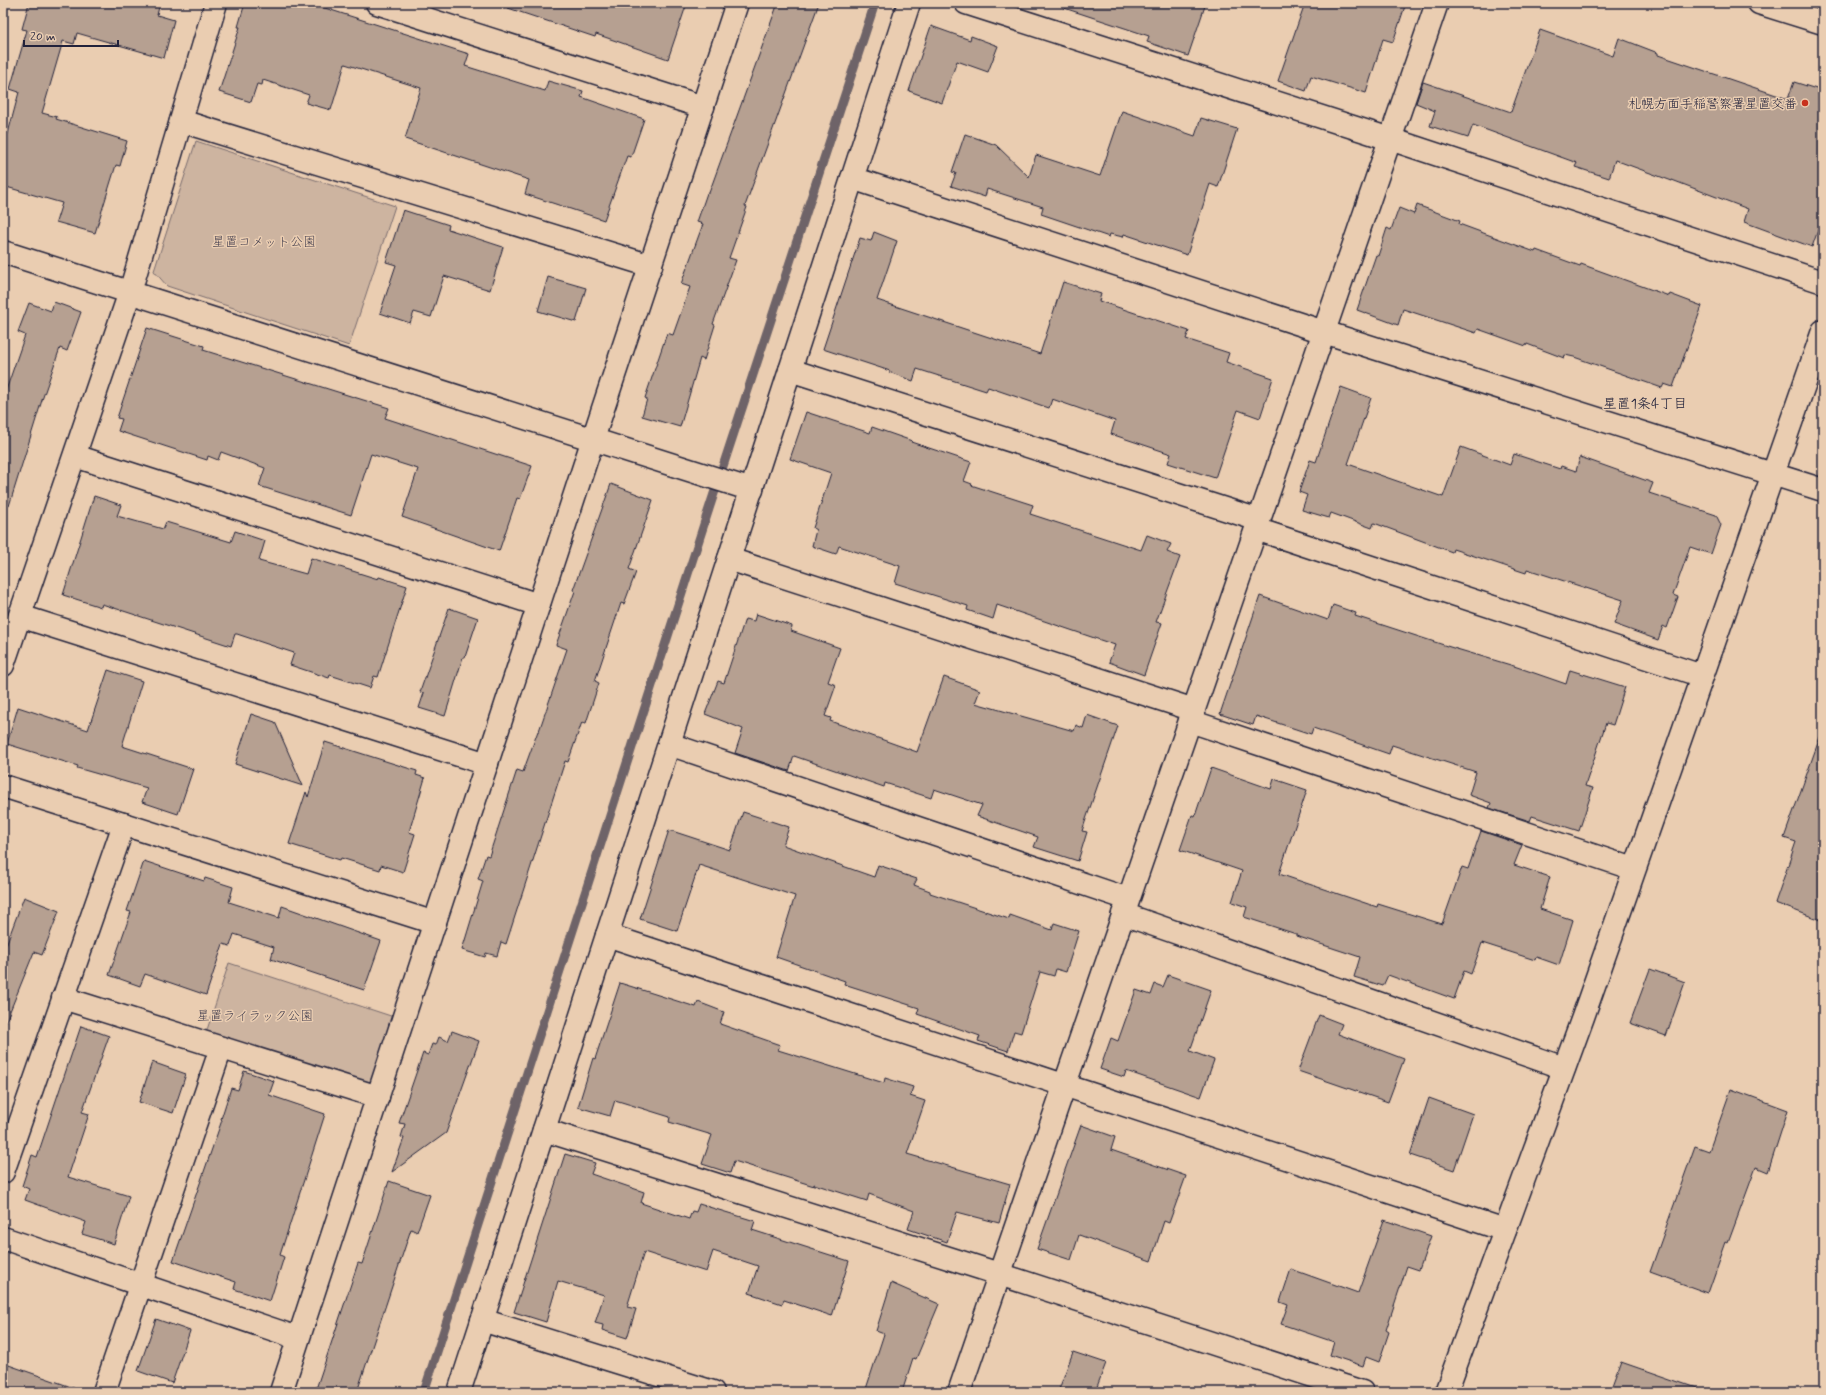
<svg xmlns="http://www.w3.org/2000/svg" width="1826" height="1395" viewBox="0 0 1826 1395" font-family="Mynerve,'Klee One',sans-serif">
  <rect width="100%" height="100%" fill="#eacdb1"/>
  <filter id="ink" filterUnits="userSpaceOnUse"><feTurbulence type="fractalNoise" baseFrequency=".025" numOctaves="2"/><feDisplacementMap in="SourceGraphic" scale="8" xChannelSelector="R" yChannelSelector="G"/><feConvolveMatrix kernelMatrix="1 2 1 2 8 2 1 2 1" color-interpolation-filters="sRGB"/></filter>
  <g filter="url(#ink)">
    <!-- green -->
    <g fill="#cdb4a0" stroke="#786b6e">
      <polygon points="196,141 395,206 349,346 167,286 154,271"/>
      <polygon points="229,963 403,1020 378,1097 203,1042"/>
    </g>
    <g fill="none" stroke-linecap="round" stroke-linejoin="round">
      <!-- stream -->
      <polyline stroke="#6e6368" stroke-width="9" points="424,1392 706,518 875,3"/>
    </g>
    <!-- building -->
    <g fill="#b6a091" stroke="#22223b">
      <polygon points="29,3 160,3 157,15 174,20 164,58 77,33 74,44 63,41 42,113 57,117 56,119 127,141 120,166 116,165 95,233 56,222 62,203 3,186 3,152 19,92 10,89 27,30 22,29"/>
      <polygon points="245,3 309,3 469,54 465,66 545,91 548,81 583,91 581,97 644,119 631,157 627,156 604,220 525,194 529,180 405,139 421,88 345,64 331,110 306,103 309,95 263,80 262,85 257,84 251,102 219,92 240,27 238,27"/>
      <polygon points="509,3 687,3 668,59 596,34 595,37 508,8"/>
      <polygon points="778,3 819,3 745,206 747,207 729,258 736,260 713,324 715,325 704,360 700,358 680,427 642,416 647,399 645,398 667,333 673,335 690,287 681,284 703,224 697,222 707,193 709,193"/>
      <polygon points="1064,3 1206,3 1188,56 1147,42 1149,36 1064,8"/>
      <polygon points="1305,3 1406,3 1393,42 1383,39 1366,93 1311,76 1306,91 1278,81"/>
      <polygon points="931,26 970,40 971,36 998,46 988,72 957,61 942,103 909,91"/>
      <polygon points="1540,30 1613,56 1619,38 1658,53 1658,55 1788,99 1794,82 1823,91 1823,216 1812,247 1744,222 1748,209 1672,180 1672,181 1615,160 1609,178 1575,167 1577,163 1473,125 1468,138 1430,126 1435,111 1416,103 1423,82 1511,112"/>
      <polygon points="1122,111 1195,136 1201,118 1237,129 1218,187 1210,184 1187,255 1124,234 1123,237 1110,234 1109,237 1041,214 1043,207 987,189 985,197 951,186 956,173 952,172 965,134 996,145 1029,177 1036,155 1100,176"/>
      <polygon points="1417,205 1460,221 1459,224 1535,252 1536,250 1580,266 1581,264 1669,296 1670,294 1702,306 1673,387 1664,384 1662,388 1574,357 1565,355 1564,358 1527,344 1526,346 1478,329 1476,333 1403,309 1398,325 1357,310 1376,255 1378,256 1387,228 1391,230 1399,208 1414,214"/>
      <polygon points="403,210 449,225 448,229 503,247 490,290 444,276 431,317 414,312 410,323 380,313 396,265 386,262"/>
      <polygon points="874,232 897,241 877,300 1040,354 1063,282 1101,294 1099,301 1189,331 1186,339 1229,353 1226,362 1273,378 1260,418 1238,410 1215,478 1168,463 1171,454 1111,434 1115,421 1052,399 1049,408 988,387 986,391 917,369 913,381 889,372 890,371 823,349 860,238 871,241"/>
      <polygon points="548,277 586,288 576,322 538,311"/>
      <polygon points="54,302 81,312 67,351 60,348 42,400 9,506 3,505 3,399 25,335 18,332 29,303 51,311"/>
      <polygon points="147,328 204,346 203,350 389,408 385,418 532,466 520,499 517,498 499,551 402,517 418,469 371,454 351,515 259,486 265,468 221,452 218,460 208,456 207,460 118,431 122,419 117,418"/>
      <polygon points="1341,387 1371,398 1348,464 1443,497 1461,447 1510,465 1514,454 1560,469 1561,466 1576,471 1580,457 1653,483 1649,493 1716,515 1721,525 1711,554 1690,547 1673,595 1678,597 1667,628 1663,626 1658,640 1614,624 1623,600 1527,569 1526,573 1453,549 1452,552 1374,523 1372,528 1331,513 1329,518 1302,510 1307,495 1299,492 1310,460 1316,462"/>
      <polygon points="806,412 870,433 872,427 912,441 911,442 971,462 964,481 972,484 971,485 1033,505 1030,514 1141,550 1147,535 1171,544 1167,552 1180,557 1156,622 1162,623 1144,675 1109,662 1115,645 997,605 993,619 967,610 968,606 895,583 900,566 839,546 836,554 812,546 816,530 813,528 831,473 790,459"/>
      <polygon points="611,484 653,500 629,569 636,572 624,604 621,603 595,681 599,683 586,723 582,722 568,762 565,761 506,944 501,942 497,956 486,953 485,957 462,950 483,881 478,879 486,855 489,856 517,770 523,772 538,731 539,731 567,649 556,645 575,591 573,590"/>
      <polygon points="94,496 121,505 117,516 163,529 166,522 231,542 235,531 265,541 259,561 306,574 311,558 378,579 379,577 407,586 378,677 374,676 370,688 330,675 329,678 290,665 294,653 237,634 235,634 231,646 102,604 101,607 63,595"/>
      <polygon points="1260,596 1328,620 1333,605 1356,613 1355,616 1450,647 1514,666 1566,684 1570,670 1625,687 1613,725 1606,723 1585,786 1593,788 1579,831 1532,816 1530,821 1489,808 1491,803 1469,795 1476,772 1392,745 1389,754 1313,728 1311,734 1256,716 1253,725 1220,714"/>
      <polygon points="449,608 478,618 465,657 463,657 445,716 419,708 424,693 420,692"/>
      <polygon points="756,614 792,626 791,631 840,648 828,682 836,685 825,716 831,718 830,721 917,752 944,677 980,690 975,703 1074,731 1076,725 1083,728 1087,715 1118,726 1082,831 1087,832 1078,861 1034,847 1038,837 977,816 982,805 934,789 931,798 885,783 884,787 794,756 789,771 735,753 743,729 705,714 718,681 724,683 745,619 754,621"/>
      <polygon points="108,670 142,681 122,746 193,769 178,814 142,802 147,788 77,768 78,766 7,744 18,707 88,730"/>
      <polygon points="251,714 275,722 303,786 235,764"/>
      <polygon points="1820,737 1823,738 1823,921 1775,903 1796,842 1784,838"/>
      <polygon points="325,742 417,771 416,775 425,778 409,832 415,834 403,872 381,865 380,870 341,858 340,860 289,844 306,792 308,797"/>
      <polygon points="1211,768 1271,789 1274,779 1307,790 1279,874 1377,907 1378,904 1442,924 1462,867 1468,869 1481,831 1522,845 1514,865 1550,877 1540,909 1573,920 1559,965 1536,957 1535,960 1482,943 1471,974 1464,971 1454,999 1388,975 1383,986 1354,977 1360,957 1296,936 1296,934 1244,917 1247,907 1232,902 1242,871 1180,850 1192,815 1195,816"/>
      <polygon points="743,812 789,827 783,845 874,877 878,865 902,873 902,874 917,879 914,885 930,891 930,893 1009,919 1010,915 1052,930 1054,923 1079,931 1066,972 1056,969 1054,976 1040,972 1021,1033 1014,1031 1008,1051 978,1041 980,1036 917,1014 919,1008 844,984 845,981 776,957 795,896 699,865 677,931 640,919 669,830 730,850"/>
      <polygon points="144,861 204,881 205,878 233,887 229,902 279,918 282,906 381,941 364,990 271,959 274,947 234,934 230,946 223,944 206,995 145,974 140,986 109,975 131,912 127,911"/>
      <polygon points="24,897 59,911 42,955 34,952 4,1026 3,953"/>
      <polygon points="1650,969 1685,982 1666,1036 1630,1023"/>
      <polygon points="1168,975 1211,990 1190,1051 1214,1060 1201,1097 1126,1071 1124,1077 1100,1069 1111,1038 1118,1041 1136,990 1151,995 1155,984 1163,987"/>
      <polygon points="620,983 696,1007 698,1002 724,1012 720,1024 780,1045 778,1050 884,1083 885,1078 913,1087 910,1096 925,1101 907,1154 1010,1184 999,1223 957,1212 947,1242 908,1229 914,1211 869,1194 867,1201 814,1184 814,1186 734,1161 730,1173 702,1164 712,1135 669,1122 670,1117 615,1100 610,1116 578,1107 593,1058 595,1059"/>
      <polygon points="1319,1015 1342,1024 1338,1034 1404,1059 1388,1102 1298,1071"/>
      <polygon points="81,1026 109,1036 82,1112 89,1114 68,1177 129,1196 114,1244 82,1234 86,1222 25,1200 29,1189 22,1186 32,1155 37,1157"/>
      <polygon points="452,1031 479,1041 446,1133 392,1172 404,1138 401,1137 405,1124 399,1123 423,1053 428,1055 432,1044 436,1045 439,1037 448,1041"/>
      <polygon points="152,1062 186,1074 173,1113 139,1102"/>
      <polygon points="244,1071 274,1081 269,1095 325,1114 280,1255 284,1257 270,1301 234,1289 236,1282 173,1261 222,1120 221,1119 231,1088 238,1090"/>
      <polygon points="1731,1089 1788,1110 1768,1172 1756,1167 1728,1243 1726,1242 1708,1293 1650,1272 1695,1146 1709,1151"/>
      <polygon points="1429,1098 1473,1114 1454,1170 1410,1155"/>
      <polygon points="1081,1125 1115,1137 1111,1150 1186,1176 1169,1223 1164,1221 1151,1261 1079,1235 1071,1260 1037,1249"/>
      <polygon points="565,1154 595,1163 591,1174 644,1192 641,1203 689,1219 692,1211 696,1212 699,1204 755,1221 752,1230 849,1261 832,1316 784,1300 782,1304 749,1293 758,1266 713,1251 706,1272 644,1252 627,1307 636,1309 627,1338 602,1330 603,1325 595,1323 604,1295 558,1281 546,1322 514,1312"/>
      <polygon points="389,1181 430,1195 417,1232 411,1229 357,1392 315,1392 358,1263 362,1264"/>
      <polygon points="1384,1220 1431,1236 1419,1270 1407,1266 1386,1330 1389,1332 1379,1362 1366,1357 1363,1366 1330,1355 1334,1342 1281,1324 1288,1305 1280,1302 1291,1269 1358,1293"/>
      <polygon points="891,1283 939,1304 916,1359 913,1358 902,1392 865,1392 884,1334 876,1331"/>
      <polygon points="156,1319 190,1331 172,1383 138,1371"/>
      <polygon points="1073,1352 1106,1363 1095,1392 1058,1392"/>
      <polygon points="1621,1362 1696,1388 1696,1392 1610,1392"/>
      <polygon points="3,1363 74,1388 74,1392 3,1392"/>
    </g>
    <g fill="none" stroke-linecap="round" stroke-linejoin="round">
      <!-- street casing -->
      <g stroke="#22223b" stroke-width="25">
        <g id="street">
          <polyline points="377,3 703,107"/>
          <polyline points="966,3 1390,139 1823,282"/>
          <polyline points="181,121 651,266"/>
          <polyline points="852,178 1324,332 1823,490"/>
          <polyline points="3,252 752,490"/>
          <polyline points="790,370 1259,520"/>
          <polyline points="75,456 539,605"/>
          <polyline points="1256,529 1702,676"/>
          <polyline points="729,559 1194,710"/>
          <polyline points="20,616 487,764"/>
          <polyline points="3,665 130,292 216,3"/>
          <polyline points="1190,721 1634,869"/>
          <polyline points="669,744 1128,899"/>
          <polyline points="3,786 435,923"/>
          <polyline points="1123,914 1564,1068"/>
          <polyline points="607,935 1505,1230"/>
          <polyline points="63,998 378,1097"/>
          <polyline points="544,1130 999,1274 1362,1392"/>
          <polyline points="3,1172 124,824"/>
          <polyline points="3,1238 298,1338"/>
          <polyline points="482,1320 713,1392"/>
          <polyline points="104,1392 221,1048"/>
          <polyline points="281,1392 593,439 737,3"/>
          <polyline points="459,1392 909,3"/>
          <polyline points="959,1392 1437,3"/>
          <polyline points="1446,1392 1583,1017 1823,331"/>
        </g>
      </g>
      <!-- secondary casing -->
      <g stroke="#22223b" stroke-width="25">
        <polyline id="secondary" points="1759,3 1823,23"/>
      </g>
      <!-- street -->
      <use href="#street" stroke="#eacdb1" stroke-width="22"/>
      <!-- secondary -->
      <use href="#secondary" stroke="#eacdb1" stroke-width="22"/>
    </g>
  </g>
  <!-- markers -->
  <circle fill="#c8321e" stroke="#eacdb1" stroke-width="1.5" cx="1805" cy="103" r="4"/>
  <g text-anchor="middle" stroke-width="3" stroke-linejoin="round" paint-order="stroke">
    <!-- poi labels -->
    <g font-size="13" fill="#22223b" stroke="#eacdb1" text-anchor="end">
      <text x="1797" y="108">札幌方面手稲警察署星置交番</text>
    </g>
    <!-- park labels -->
    <g font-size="13" fill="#443f4f" stroke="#eacdb1">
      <text x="264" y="246">星置コメット公園</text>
      <text x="255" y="1020">星置ライラック公園</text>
    </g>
    <!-- neighbourhood labels -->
    <g font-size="14" fill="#22223b" stroke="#eacdb1">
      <text x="1645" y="408">星置1条4丁目</text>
    </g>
  </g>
  <!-- margin -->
  <rect width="1826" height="1395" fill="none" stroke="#eacdb1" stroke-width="16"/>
  <rect x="8" y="8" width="1810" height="1379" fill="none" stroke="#22223b" stroke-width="1.5" filter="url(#ink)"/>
  <!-- scale -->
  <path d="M24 40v6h94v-6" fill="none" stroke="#22223b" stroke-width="2"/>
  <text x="30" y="40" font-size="12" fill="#22223b" stroke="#eacdb1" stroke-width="3" paint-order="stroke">20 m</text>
</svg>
